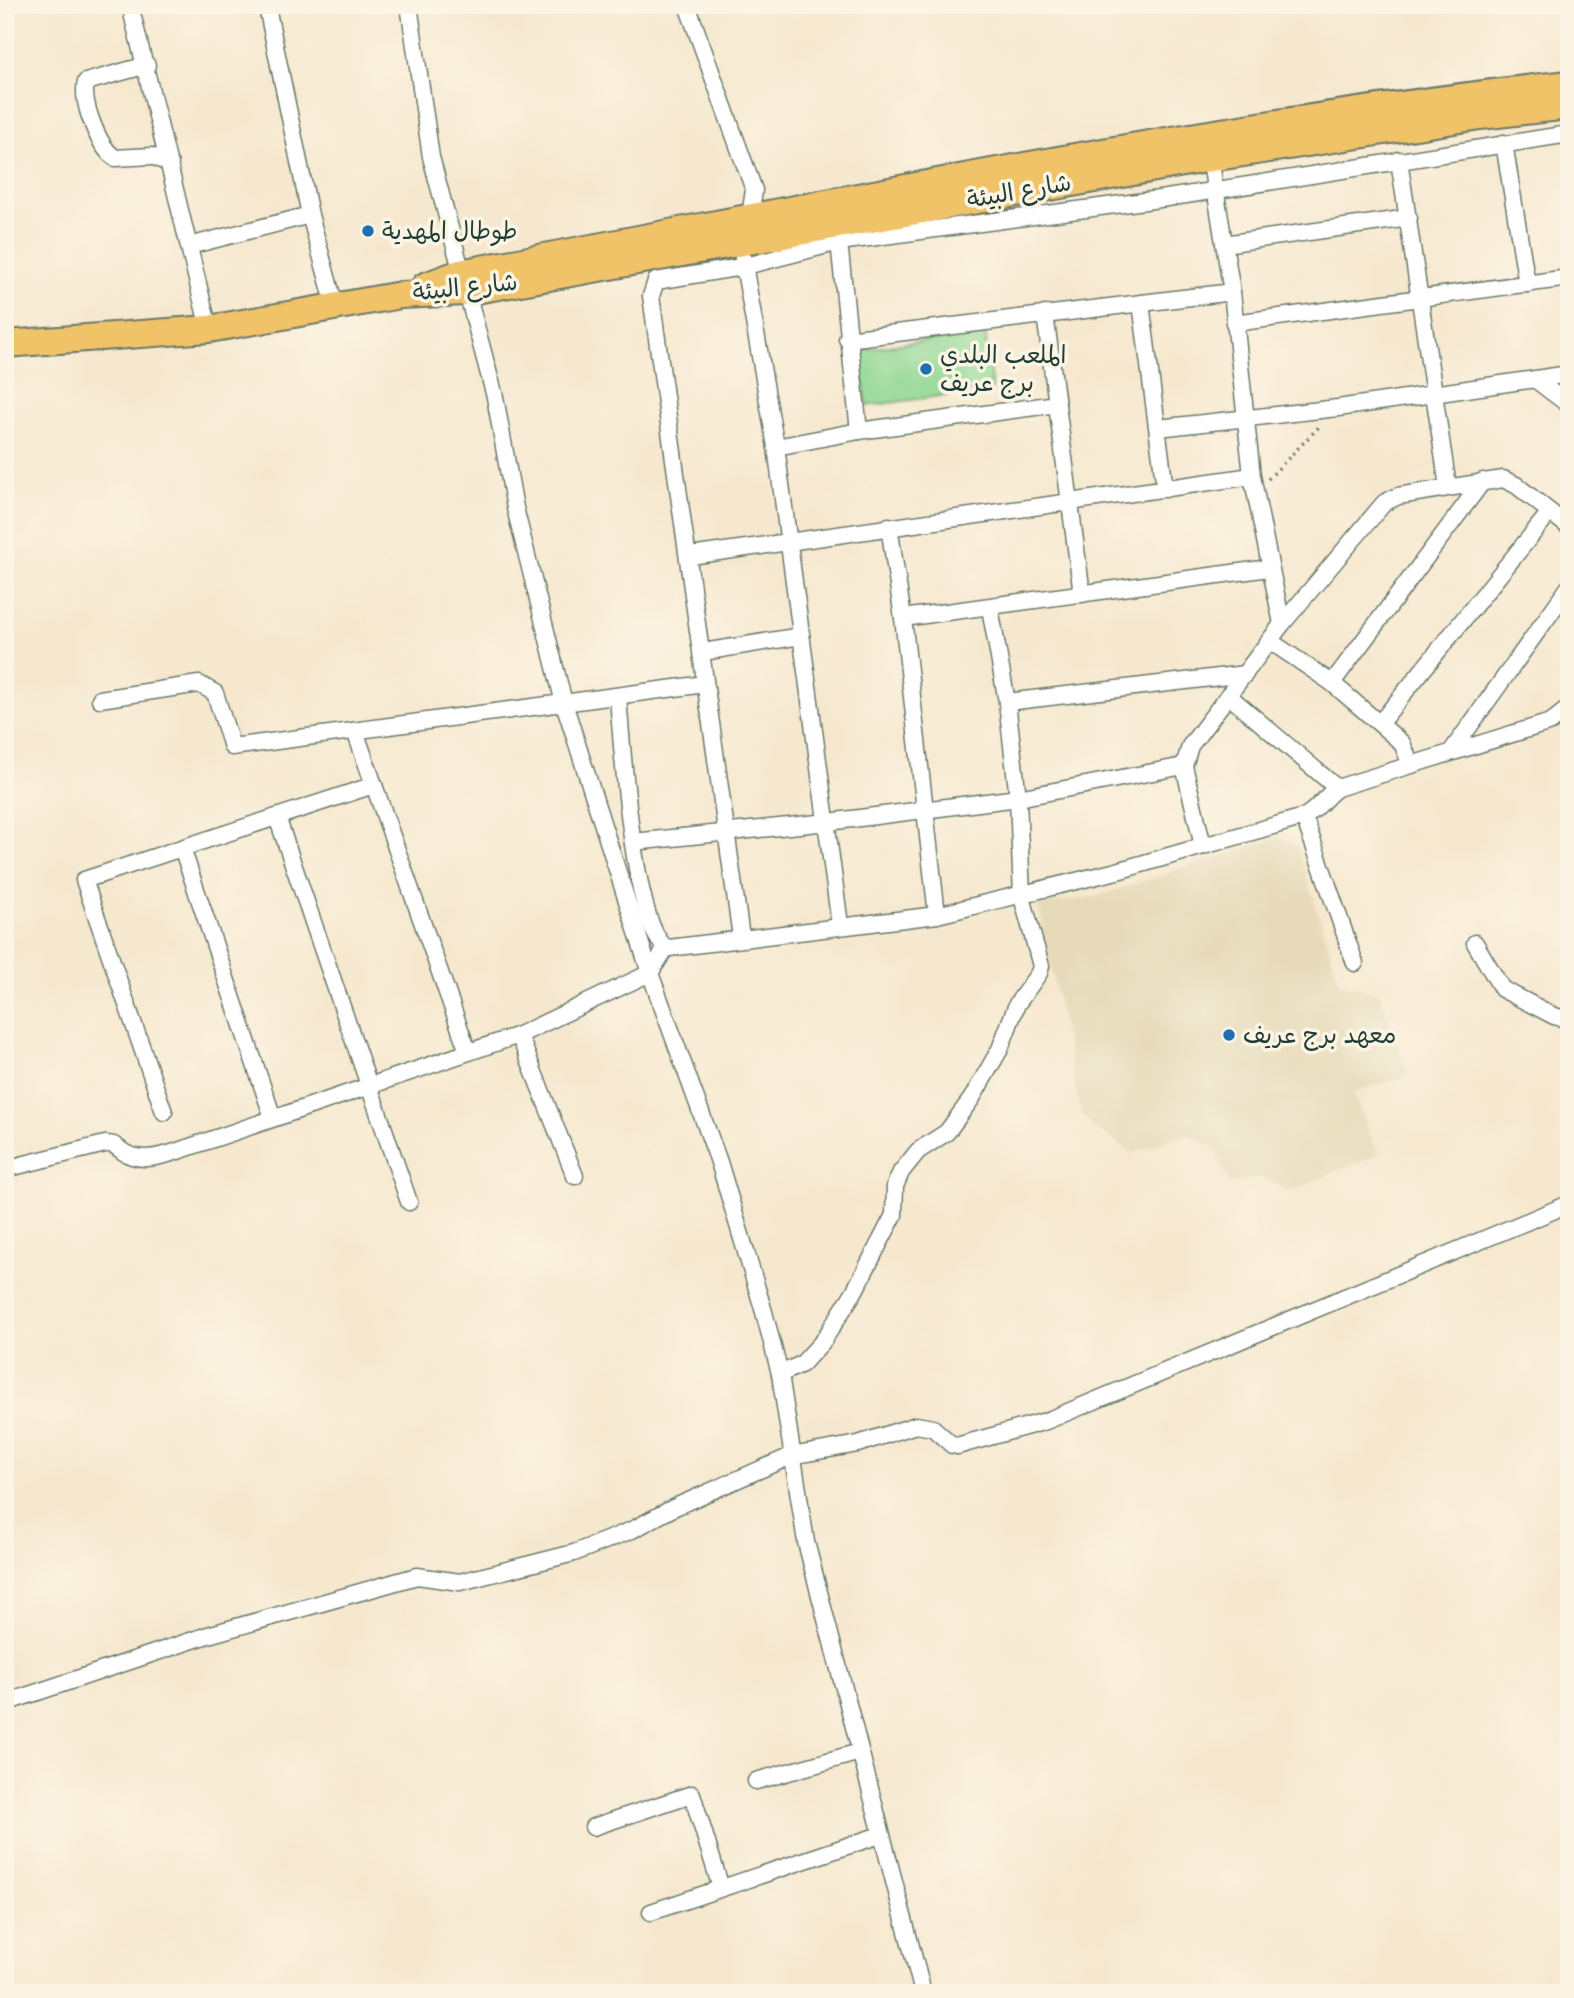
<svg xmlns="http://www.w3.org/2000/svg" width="1574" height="1998" viewBox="0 0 1574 1998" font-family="Mynerve,'Playpen Sans Arabic',sans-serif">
  <rect width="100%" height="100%" fill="#fcf5e5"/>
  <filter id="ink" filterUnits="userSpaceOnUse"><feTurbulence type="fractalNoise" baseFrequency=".0143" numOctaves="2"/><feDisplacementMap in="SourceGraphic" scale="14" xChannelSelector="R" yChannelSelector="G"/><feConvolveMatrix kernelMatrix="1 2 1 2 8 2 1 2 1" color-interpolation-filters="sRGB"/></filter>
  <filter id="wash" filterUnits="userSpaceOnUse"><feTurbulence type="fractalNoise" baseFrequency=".00686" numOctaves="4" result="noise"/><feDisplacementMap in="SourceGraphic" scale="28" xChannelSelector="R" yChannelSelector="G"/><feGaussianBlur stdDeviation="1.57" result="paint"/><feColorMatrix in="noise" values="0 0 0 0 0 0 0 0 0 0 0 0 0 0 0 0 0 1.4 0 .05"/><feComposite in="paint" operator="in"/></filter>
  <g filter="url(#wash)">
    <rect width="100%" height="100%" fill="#f6e8cf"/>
    <!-- built -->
    <polygon fill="#e6daba" points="1279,837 1297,846 1340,983 1379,993 1409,1076 1352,1092 1379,1154 1290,1191 1261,1177 1230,1184 1213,1146 1187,1134 1133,1153 1097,1130 1081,1114 1038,905 1095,897"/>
    <!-- green -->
    <polygon fill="#8fd893" stroke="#578a64" stroke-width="2" points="985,332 992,389 867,406 859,350"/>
  </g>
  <g filter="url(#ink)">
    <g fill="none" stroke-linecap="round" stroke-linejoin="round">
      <!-- minor casing -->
      <g stroke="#6a796a" stroke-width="19">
        <g id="minor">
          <polyline points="130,5 209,329"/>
          <polyline points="409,5 431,157 495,397 515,508 564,703 650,973 719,1162 764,1312 780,1374 806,1542 923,1993"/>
          <polyline points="687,5 754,190 749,223"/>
          <polyline points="267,7 310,215 335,306"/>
          <path d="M147,65L86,82C81,102 98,146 115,158L152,156L170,164"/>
          <polyline points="1504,143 1527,284"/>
          <polyline points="1209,151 1232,292 1252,476 1282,624"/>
          <polyline points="1399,160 1448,487"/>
          <polyline points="839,242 859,431"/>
          <polyline points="1224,244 1409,218"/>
          <polyline points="189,246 310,215"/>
          <polyline points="743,259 776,447 840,925"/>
          <polyline points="1141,303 1165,489"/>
          <polyline points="1045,314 1082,594"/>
          <polyline points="1234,323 1569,278"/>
          <polyline points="847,339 1232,292"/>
          <polyline points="1536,380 1569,405"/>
          <polyline points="1158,428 1338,408 1569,374"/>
          <polyline points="776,447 859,431 1057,404"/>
          <polyline points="889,526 903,618 937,915"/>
          <polyline points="690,556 1252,476"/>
          <polyline points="903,618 1269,568"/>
          <polyline points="1270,641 1332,683 1402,743 1411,765 1337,788"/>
          <polyline points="703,652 801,636"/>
          <polyline points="1332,683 1483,481"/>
          <path d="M618,696C621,734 634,941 669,948L937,915L1117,871L1304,817C1322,806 1323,798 1337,788L1229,696"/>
          <polyline points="100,699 199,684 215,693 232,747 705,684"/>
          <polyline points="1007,702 1245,674"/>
          <polyline points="1380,723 1550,512"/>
          <polyline points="355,731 468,1052"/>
          <polyline points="1451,752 1569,587"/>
          <polyline points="1411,765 1551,722 1569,708"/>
          <polyline points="277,817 409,1202"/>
          <polyline points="1304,817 1355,963"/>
          <polyline points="633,842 828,822 1018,798 1184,766"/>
          <polyline points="1203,846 1184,766 1190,746 1282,624 1384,503 1398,496 1503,479 1516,485 1569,527"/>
          <polyline points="182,848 273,1118"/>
          <polyline points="741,937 651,296 656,281 742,267 839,242 1167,198 1569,134"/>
          <polyline points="1475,943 1502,989 1554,1016 1569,1020"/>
          <polyline points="519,1035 575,1176"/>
          <polyline points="164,1112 84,880 374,785"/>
          <path d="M5,1169L105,1144C115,1143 117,1148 125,1153C142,1162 158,1157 175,1152L519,1035L650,973L666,948"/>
          <polyline points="780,1374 802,1364 823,1341 854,1292 894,1215 895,1186 901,1172 918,1151 947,1132 972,1098 1000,1049 1017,1004 1039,973 1041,966 1022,897 1018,798 1007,702 990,608"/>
          <polyline points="5,1703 208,1635 417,1576 460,1582 574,1553 632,1530 675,1507 791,1456 858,1444 916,1425 933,1428 952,1445 957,1446 1046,1421 1569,1204"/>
          <polyline points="756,1781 860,1752"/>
          <polyline points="593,1827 692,1794 721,1888"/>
          <polyline points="651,1912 880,1835"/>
        </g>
      </g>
      <!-- primary casing -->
      <g stroke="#6a796a" stroke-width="30">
        <g id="primary">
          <path d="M425,286L460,273C828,204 1196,125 1569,84"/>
          <polyline points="5,344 209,329 401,295 465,292 1211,158 1480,116 1569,106"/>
        </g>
      </g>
      <!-- path -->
      <polyline stroke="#6a796a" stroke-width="3.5" stroke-dasharray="2 5" stroke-linecap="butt" points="1268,479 1319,427"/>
      <!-- minor -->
      <use href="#minor" stroke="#fff" stroke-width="16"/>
      <!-- primary -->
      <use href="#primary" stroke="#f0c369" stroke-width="26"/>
    </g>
  </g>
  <!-- markers -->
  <g fill="#1f6fb2" stroke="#fcf5e5" stroke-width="2.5">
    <circle cx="368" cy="231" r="7"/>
    <circle cx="926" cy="369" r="7"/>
    <circle cx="1229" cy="1035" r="7"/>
  </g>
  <g text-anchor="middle" stroke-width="7" stroke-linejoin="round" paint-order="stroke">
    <!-- street labels -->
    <g font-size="24" fill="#1f3d34" stroke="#fcf5e5">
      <text transform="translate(1019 191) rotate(-10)" y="8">شارع البيئة</text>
      <text transform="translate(465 287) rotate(-6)" y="8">شارع البيئة</text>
    </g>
    <!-- poi labels -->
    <g font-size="24" fill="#1f3d34" stroke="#fcf5e5" text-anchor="start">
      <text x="382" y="239">طوطال المهدية</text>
      <text x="940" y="363">الملعب البلدي<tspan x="940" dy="28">برج عريف</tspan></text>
      <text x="1243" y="1043">معهد برج عريف</text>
    </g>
  </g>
  <!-- margin -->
  <rect width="1574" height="1998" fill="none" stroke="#fcf5e5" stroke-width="28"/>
</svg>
